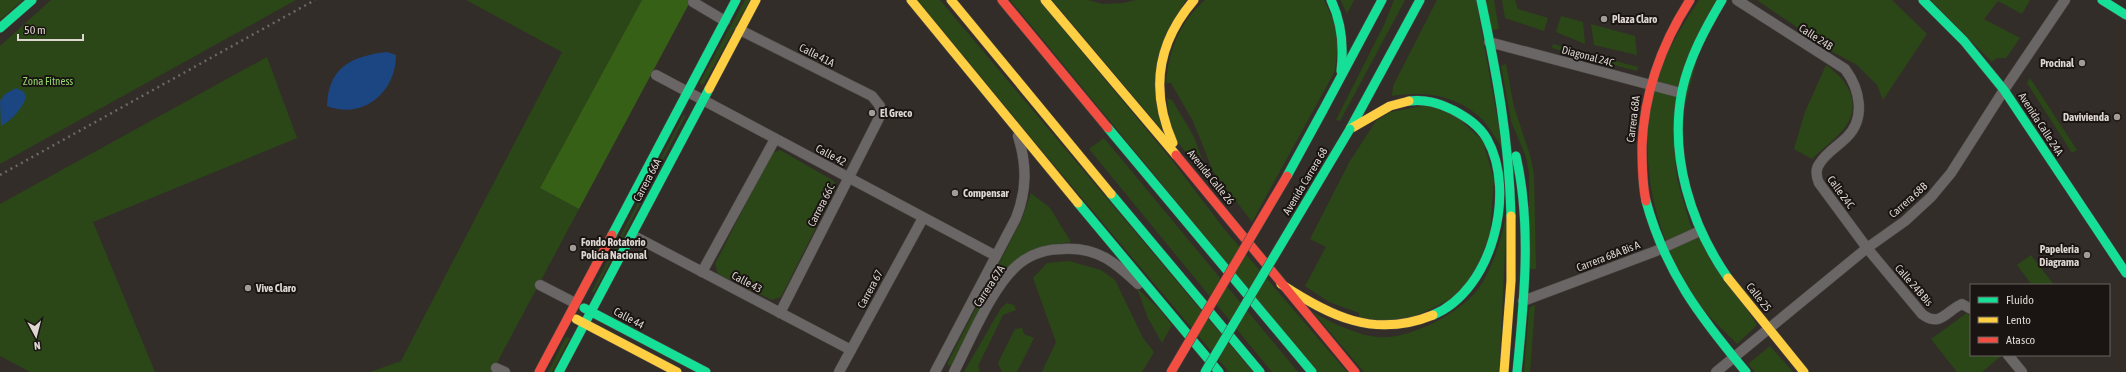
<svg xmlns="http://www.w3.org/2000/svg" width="2126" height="372" viewBox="0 0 2126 372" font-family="'Asap Condensed',sans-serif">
  <rect width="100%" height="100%" fill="#332d29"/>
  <!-- green -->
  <g fill="#2b4717">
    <polygon points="0,0 23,0 0,20"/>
    <polygon points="51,0 296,0 0,164 0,46"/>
    <polygon points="466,0 642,0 540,188 579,209 492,372 370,372 401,361 562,52"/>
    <polygon points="745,0 750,0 704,84 701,85 700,82"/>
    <polygon points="917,0 940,0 1253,372 1229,372 1043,152"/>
    <polygon points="1010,0 1039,0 1171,159 1225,230 1347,372 1317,372"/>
    <polygon points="1052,0 1088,0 1102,4 1123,3 1136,0 1186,0 1166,34 1161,129"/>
    <path d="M1205,0H1324L1339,33L1335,71L1252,222L1213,171L1193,121L1171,83H1166C1169,50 1179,23 1205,0Z"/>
    <polygon points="1341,0 1354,0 1347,14 1341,1"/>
    <polygon points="1394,0 1405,0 1340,121 1336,120 1385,23"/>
    <path d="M1437,0H1476L1503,150C1497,140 1490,128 1482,119C1456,95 1425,91 1392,96L1393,86Z"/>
    <polygon points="1486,0 1494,0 1499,29 1492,30"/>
    <polygon points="1502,0 1515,0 1518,9 1548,18 1544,31 1505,18"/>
    <path d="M1699,0H1716L1710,10L1674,147L1677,179L1690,224L1757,325L1737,344C1723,329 1705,314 1694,297C1652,232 1633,146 1660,71C1669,46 1684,23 1699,0Z"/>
    <polygon points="1757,0 1892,0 1927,34 1883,100 1877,85 1857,65 1833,52"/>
    <polygon points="1930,0 2030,0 2022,14 1998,1 1984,19 2020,38 2006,58 1997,58 1992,62"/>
    <polygon points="1561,16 1583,22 1585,44 1556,32"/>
    <polygon points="1591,24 1635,36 1637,55 1594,45"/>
    <polygon points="1553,44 1586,53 1585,57 1552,48"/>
    <polygon points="267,57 297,138 93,222 155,372 30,372 0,356 0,204"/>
    <polygon points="1600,57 1638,67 1637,71 1599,61"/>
    <polygon points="1506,64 1514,107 1530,155 1534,174 1536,269 1529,269 1529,173 1526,157 1511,121 1501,66"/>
    <path d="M1826,65C1849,81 1864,106 1842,131C1833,141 1822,149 1812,159L1794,149L1805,112Z"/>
    <polygon points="2030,78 2077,150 2072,153 2027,83"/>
    <polygon points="1167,98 1172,100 1194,137 1205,167 1217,192 1177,141 1170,125"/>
    <polygon points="1429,105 1453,113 1483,141 1494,180 1490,234 1476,270 1457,296 1408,320 1359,320 1359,313 1329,302 1305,286 1326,247 1310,239 1350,161 1376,121 1390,112"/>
    <polygon points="686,115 594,293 593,293 592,291 683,116"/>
    <polygon points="1104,138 1298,372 1272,372 1089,149"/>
    <polygon points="780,150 834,181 836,188 781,297 772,300 718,274 715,264 772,153"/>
    <path d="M1031,193L1050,208L1071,242C1043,246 1023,251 1003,272L951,366L947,364L1021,221Z"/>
    <path d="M1507,211L1499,372H1364L1312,311C1328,322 1356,334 1376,337C1408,341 1464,312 1481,285C1495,262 1502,237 1507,211Z"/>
    <polygon points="2031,255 2054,285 2032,285 2017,265"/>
    <polygon points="1069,261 1101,270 1115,280 1143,338 1154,352 1142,372 1042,372 1056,342 1033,278 1047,263"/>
    <polygon points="1137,288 1159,309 1172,325 1162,343 1148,318"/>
    <polygon points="1007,303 1014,305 1016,310 1003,315 978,366 980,372 964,372 1001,308"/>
    <polygon points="1535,305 1530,372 1524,372 1529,308"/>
    <polygon points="1967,313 1971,318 1971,355 2001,356 1982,372 1957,372 1931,339"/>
    <polygon points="1022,328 1024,334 1034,338 1017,372 1002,372 998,363 1015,329"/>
    <polygon points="566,337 570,338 552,372 548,372"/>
    <polygon points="1770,346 1793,372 1755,372 1748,364"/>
  </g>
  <!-- forest -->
  <polygon fill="#376017" points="642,0 691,0 579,209 540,188"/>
  <!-- water -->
  <g fill="#1c4682">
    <path d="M387,52L396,55C396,92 363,120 327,106C328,67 352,56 387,52Z"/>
    <path d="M16,88L24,92L26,98C21,110 12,120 1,126L0,101L5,94Z"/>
  </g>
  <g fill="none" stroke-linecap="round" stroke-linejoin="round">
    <!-- street casing -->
    <g stroke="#4d4845" stroke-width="11">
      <g id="street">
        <path d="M1737,0L1845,69C1860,89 1866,118 1847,137C1838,146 1826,153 1820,163C1815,169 1816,176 1819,183L1867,248L1922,314C1940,328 1946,311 1962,304L1971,309"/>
        <polyline points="693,2 725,21"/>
        <polyline points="740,30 872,96 880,106 879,118 780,313"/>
        <polyline points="1489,42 1681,93"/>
        <polyline points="656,75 996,256"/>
        <polyline points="632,235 851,350"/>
        <polyline points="702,272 775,139"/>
        <polyline points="540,285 575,303"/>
        <polyline points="1523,301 1656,251 1700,231"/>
        <polyline points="2008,355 2022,372"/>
        <polyline points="496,368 505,372"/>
        <polyline points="839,372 923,218"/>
        <path d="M935,372L1016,218C1027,190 1027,165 1018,136"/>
        <path d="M954,372C970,341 993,284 1020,263C1033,253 1048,249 1063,249C1097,247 1115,262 1138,284"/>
        <polyline points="1716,372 1867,248 1905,221 1931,197 1951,173 2004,90 2065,0"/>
      </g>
    </g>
    <!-- fast casing -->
    <g stroke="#4d4845" stroke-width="10">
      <g id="fast">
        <path d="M1331,0C1342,23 1344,46 1341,71"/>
        <path d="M1481,0C1497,75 1509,139 1511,216"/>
        <path d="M1722,0C1705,29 1689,58 1682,91C1669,156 1691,225 1728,278"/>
        <polyline points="1923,0 1964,41 2004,90 2126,273"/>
        <polyline points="2102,0 2126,15"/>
        <polyline points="0,28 32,0"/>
        <path d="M1409,101C1426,99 1438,103 1453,110C1466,117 1479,125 1487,139C1517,192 1492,291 1433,315"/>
        <polyline points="1322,112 1382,0"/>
        <polyline points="1108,128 1312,372"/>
        <polyline points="1350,129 1420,0"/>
        <path d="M1516,156C1532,225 1524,302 1517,372"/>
        <polyline points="1111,194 1260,372"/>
        <path d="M1646,201C1665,271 1700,317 1746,372"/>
        <polyline points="1078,203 1219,372"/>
        <polyline points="612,235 736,0"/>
        <polyline points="584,308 706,372"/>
        <polyline points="559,372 709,89"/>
      </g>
    </g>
    <!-- slow casing -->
    <g stroke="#4d4845" stroke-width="10">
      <g id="slow">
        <polyline points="911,0 1078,203"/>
        <polyline points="951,0 1111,194"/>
        <polyline points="1045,0 1176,155"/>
        <polyline points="709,89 756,0"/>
        <polyline points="1350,129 1390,106 1409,101"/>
        <path d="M1173,143C1150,91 1157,43 1194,0"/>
        <polyline points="1728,278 1804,372"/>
        <path d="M1281,284C1330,316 1374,339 1433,315"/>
        <polyline points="576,319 677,372"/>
        <polyline points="1504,372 1511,281 1511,216"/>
      </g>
    </g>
    <!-- jam casing -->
    <g stroke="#4d4845" stroke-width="10">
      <g id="jam">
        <polyline points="1002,0 1108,128"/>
        <polyline points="1176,155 1355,372"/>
        <path d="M1646,201C1642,183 1642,164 1642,146C1644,92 1661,45 1690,0"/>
        <polyline points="539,372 612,235"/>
      </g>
    </g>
    <!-- street -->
    <use href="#street" stroke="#696665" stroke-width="10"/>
    <!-- fast -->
    <use href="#fast" stroke="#16e098" stroke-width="9"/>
    <!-- slow -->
    <use href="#slow" stroke="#ffcf43" stroke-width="9"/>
    <!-- jam -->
    <use href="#jam" stroke="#f24e42" stroke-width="9"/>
    <!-- rail -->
    <polyline stroke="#6b6866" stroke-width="2.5" stroke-dasharray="2 4" stroke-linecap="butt" points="0,175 315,0"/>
    <!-- fast-bridge casing -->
    <g stroke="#4d4845" stroke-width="10" stroke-linecap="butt">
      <g id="fast-bridge">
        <polyline points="1287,176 1322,112"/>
        <polyline points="1205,372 1350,129"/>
      </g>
    </g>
    <!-- jam-bridge casing -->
    <g stroke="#4d4845" stroke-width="10" stroke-linecap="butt">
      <polyline id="jam-bridge" points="1171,372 1287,176"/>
    </g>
    <!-- fast-bridge -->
    <use href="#fast-bridge" stroke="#16e098" stroke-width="9"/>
    <!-- jam-bridge -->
    <use href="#jam-bridge" stroke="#f24e42" stroke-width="9"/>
  </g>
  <!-- markers -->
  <g fill="#a29b96" stroke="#1a1512" stroke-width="1.5">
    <circle cx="1604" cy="19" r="4"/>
    <circle cx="2082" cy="63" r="4"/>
    <circle cx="872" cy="113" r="4"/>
    <circle cx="2117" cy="117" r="4"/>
    <circle cx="955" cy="193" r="4"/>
    <circle cx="573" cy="248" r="4"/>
    <circle cx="2087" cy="255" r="4"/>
    <circle cx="248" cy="288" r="4"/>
  </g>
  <g text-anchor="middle" stroke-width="4" stroke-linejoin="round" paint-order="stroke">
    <!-- poi labels -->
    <g font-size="11" font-weight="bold" fill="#ddd6d1" stroke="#1a1512" text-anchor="start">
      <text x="1612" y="23">Plaza Claro</text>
      <text x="2074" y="67" text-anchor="end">Procinal</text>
      <text x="880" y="117">El Greco</text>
      <text x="2109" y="121" text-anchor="end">Davivienda</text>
      <text x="963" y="197">Compensar</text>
      <text x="581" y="246">Fondo Rotatorio<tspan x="581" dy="13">Policía Nacional</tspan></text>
      <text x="2079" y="253" text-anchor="end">Papeleria<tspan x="2079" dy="13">Diagrama</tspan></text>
      <text x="256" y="292">Vive Claro</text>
    </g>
    <!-- street labels -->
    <g font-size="11" fill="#ddd6d1" stroke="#1a1512">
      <text transform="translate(1816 37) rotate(33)" y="4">Calle 24B</text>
      <text transform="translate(817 55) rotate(27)" y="4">Calle 41A</text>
      <text transform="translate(1588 56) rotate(15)" y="4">Diagonal 24C</text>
      <text transform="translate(1633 119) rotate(-83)" y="4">Carrera 68A</text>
      <text transform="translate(2041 124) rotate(57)" y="4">Avenida Calle 24A</text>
      <text transform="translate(831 155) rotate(28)" y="4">Calle 42</text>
      <text transform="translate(1211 177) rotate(51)" y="4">Avenida Calle 26</text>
      <text transform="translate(647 180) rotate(-62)" y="4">Carrera 66A</text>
      <text transform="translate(1305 181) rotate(-59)" y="4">Avenida Carrera 68</text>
      <text transform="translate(1841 192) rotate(54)" y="4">Calle 24C</text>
      <text transform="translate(1908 200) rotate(-42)" y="4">Carrera 68B</text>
      <text transform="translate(821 205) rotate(-63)" y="4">Carrera 66C</text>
      <text transform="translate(1608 256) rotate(-21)" y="4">Carrera 68A Bis A</text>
      <text transform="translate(747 282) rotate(28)" y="4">Calle 43</text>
      <text transform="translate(1914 285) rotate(49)" y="4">Calle 24B Bis</text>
      <text transform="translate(989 286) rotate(-57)" y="4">Carrera 67A</text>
      <text transform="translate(870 289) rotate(-62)" y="4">Carrera 67</text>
      <text transform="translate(1759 297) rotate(52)" y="4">Calle 25</text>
      <text transform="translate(629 318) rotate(28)" y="4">Calle 44</text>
    </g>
    <!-- park labels -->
    <g font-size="11" fill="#93d66d" stroke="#1a1512">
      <text x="48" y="85">Zona Fitness</text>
    </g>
  </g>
  <!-- legend -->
  <rect x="1970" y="284" width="140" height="72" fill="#1a1512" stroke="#68625e"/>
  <rect x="1978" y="297" width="20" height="6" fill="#16e098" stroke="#68625e"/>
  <text x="2006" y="304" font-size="12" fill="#ddd6d1">Fluido</text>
  <rect x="1978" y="317" width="20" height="6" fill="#ffcf43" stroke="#68625e"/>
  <text x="2006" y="324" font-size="12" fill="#ddd6d1">Lento</text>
  <rect x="1978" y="337" width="20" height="6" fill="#f24e42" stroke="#68625e"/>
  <text x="2006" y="344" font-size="12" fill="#ddd6d1">Atasco</text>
  <!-- north arrow -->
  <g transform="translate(36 336) rotate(173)" stroke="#1a1512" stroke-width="3" paint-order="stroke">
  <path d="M0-3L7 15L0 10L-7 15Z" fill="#ddd6d1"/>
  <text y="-6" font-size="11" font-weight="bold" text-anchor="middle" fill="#ddd6d1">N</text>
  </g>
  <!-- scale -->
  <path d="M18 34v6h65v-6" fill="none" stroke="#ddd6d1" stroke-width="2"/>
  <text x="24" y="34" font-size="12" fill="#ddd6d1" stroke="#1a1512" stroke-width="3" paint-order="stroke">50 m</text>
</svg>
